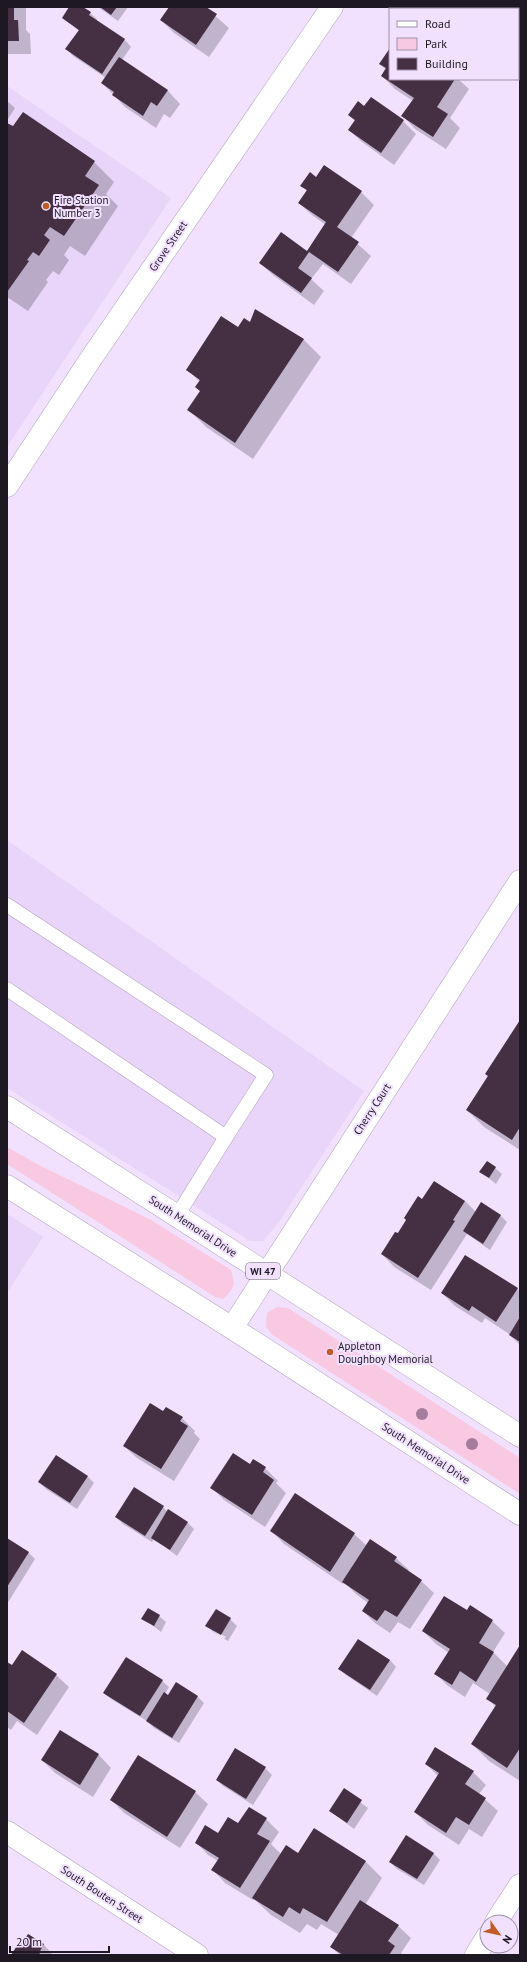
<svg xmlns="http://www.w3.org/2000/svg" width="527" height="1962" viewBox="0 0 527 1962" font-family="'PT Sans',sans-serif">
  <rect width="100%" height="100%" fill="#f1e1ff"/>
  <!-- built -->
  <g fill="#e8d5f9">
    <polygon points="7,86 171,198 7,447"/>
    <polygon points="7,840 364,1091 279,1222 263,1241 250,1241 7,1088"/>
    <polygon points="7,1214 43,1237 7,1293"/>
  </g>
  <!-- green -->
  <g fill="#f9c8e1">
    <path d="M7,1147L37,1164L151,1220L231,1270C236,1286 234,1288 223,1299L215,1297L7,1164Z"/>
    <polygon points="277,1307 288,1308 520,1458 520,1494 271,1334 266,1326 267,1313"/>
  </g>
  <!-- shadow -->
  <g fill="#0003" fill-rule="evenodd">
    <polygon points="7,7 26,7 26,30 30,34 31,54 7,54"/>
    <polygon points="71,7 82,7 90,13 97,19 96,21 125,40 131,47 122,60 168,91 180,104 170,118 164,114 156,128 125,107 102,83 106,78 73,56 67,49 79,31 63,18"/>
    <polygon points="98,7 128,7 118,21"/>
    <polygon points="170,7 205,7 229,28 209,57 174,33 161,20"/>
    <polygon points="510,7 520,7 520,14 518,9"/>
    <polygon points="390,50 390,79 458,79 469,89 450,118 460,128 446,149 415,129 403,116 413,101 395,89 382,76 386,70 380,64"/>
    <polygon points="371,98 403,121 416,134 394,165 362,142 349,130 355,121 349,115 365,107"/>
    <polygon points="7,101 15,108 8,119 7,118"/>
    <polygon points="7,124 94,162 114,182 106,194 118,206 85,256 70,246 64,255 69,260 59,275 53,271 46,280 48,282 28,311 7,297"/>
    <polygon points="325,166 361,192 374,205 351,238 371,256 351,284 323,264 311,279 324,291 314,305 273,275 260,263 307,252 326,225 312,215 299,203 307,191 302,186 316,178"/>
    <polygon points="256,311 304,340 321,357 253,459 206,427 189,410 201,392 196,387 200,382 188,370 238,329 250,323"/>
    <polygon points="520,1022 520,1150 484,1127 467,1110"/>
    <polygon points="495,1168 502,1174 496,1184 481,1172"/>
    <polygon points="435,1182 465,1201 476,1212 481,1203 501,1216 507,1222 490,1250 467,1234 431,1290 394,1267 382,1254"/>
    <polygon points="517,1289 520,1291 520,1345 509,1334 485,1318 482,1323 455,1306 442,1293"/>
    <polygon points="163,1413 182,1418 195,1431 194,1433 200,1439 174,1481 137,1458 124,1446"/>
    <polygon points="265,1468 278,1481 276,1483 286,1493 265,1527 224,1500 212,1488"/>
    <polygon points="88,1477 94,1483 77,1509 46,1489 39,1482"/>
    <polygon points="163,1507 168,1512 188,1523 194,1529 177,1556 154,1539 152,1542 123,1524 116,1517"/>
    <polygon points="272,1531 354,1534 367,1546 396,1558 409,1570 408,1572 421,1581 434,1593 410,1629 398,1622 390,1633 375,1623 363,1611 368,1603 356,1594 344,1582 343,1584 284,1544"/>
    <polygon points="7,1539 28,1552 35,1559 7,1604"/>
    <path d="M216,1610L230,1619L237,1626L228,1641L213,1632L207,1625ZM213,1629L226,1637L224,1639L213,1631Z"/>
    <polygon points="467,1611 492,1621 505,1633 493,1652 507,1666 520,1646 520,1781 489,1761 472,1744 496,1707 487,1698 490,1694 473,1683 465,1697 448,1686 436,1674 449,1653 436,1644 423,1631"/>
    <polygon points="159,1616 166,1622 161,1632 143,1618"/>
    <polygon points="390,1660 396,1667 377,1696 346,1675 340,1669"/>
    <polygon points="7,1663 12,1666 56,1675 69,1687 37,1735 17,1721 11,1730 7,1727"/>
    <polygon points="162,1681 169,1687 165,1694 169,1696 176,1683 198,1697 204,1703 179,1743 154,1728 147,1721 111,1699 104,1693"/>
    <polygon points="60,1731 99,1755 111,1768 93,1797 55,1773 42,1760"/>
    <polygon points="426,1764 473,1772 486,1785 479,1794 498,1811 482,1837 469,1829 459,1845 428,1825 415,1812 438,1776"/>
    <polygon points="265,1768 272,1775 253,1805 223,1786 217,1780"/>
    <polygon points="344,1790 368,1808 354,1829 330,1811"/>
    <polygon points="195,1792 208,1804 180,1848 124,1813 111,1800"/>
    <polygon points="266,1819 279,1832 271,1844 281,1854 299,1854 365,1861 382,1878 365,1905 398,1926 411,1938 401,1953 403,1955 340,1955 331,1947 339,1935 321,1924 317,1930 307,1924 300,1933 271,1915 254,1899 253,1900 225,1883 213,1870 218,1861 208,1855 196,1842 238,1825"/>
    <polygon points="433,1853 440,1860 424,1885 397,1869 390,1862"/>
    <polygon points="28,1936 44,1945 53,1955 12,1955"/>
  </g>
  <!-- building -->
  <g fill="#442f43">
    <polygon points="7,7 14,7 14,20 18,20 19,41 7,41"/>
    <polygon points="69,7 83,7 91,12 89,15 125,39 102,74 65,49 79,30 62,18"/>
    <polygon points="100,7 117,7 111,15"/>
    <polygon points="169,7 206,7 217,14 196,45 160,20"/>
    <polygon points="390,48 390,79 455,79 437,107 448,114 433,137 401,116 414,98 381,76 386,68 379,64"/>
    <polygon points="119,57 168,90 157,106 151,102 143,116 112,95 114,92 101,83"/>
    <polygon points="371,97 404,120 381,153 348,130 355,120 348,115 358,101 364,106"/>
    <polygon points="23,112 95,161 85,176 99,185 64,236 50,227 44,235 50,240 39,256 33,252 27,260 29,261 7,292 7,123 13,126"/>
    <polygon points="324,165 362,191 337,227 359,242 338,272 309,252 298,268 312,278 301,293 259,263 281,232 307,251 326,222 298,203 307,190 300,186 310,172 316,177"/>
    <polygon points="255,309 304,339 235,443 187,410 200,391 195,387 200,380 186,370 221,316 238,327 244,318 250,322"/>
    <polygon points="520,1020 520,1127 512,1140 466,1110 488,1076 485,1074"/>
    <polygon points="487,1161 496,1167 489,1178 479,1172"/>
    <polygon points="434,1181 465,1201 453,1220 455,1221 418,1278 381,1254 395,1232 398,1233 406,1220 404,1218 418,1196 422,1199"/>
    <polygon points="481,1202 501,1215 483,1244 463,1231"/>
    <polygon points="465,1255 518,1288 496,1322 472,1306 469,1311 441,1293"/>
    <polygon points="520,1317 520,1342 509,1335"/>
    <polygon points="150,1403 163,1411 166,1407 183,1417 180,1421 188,1426 161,1469 123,1446"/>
    <polygon points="233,1453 250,1464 253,1459 266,1467 263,1472 274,1480 252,1515 210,1488"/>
    <polygon points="56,1455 88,1476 70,1503 38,1482"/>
    <polygon points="134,1487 164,1506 145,1536 115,1517"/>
    <polygon points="295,1493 355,1533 330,1572 270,1531"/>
    <polygon points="168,1509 188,1522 170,1550 151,1538"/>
    <polygon points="7,1538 29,1552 7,1587"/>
    <polygon points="370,1539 397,1557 394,1561 422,1580 397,1617 385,1610 377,1621 362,1611 369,1600 342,1582"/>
    <polygon points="444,1596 467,1610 470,1605 493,1620 479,1643 494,1652 476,1682 460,1671 452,1685 434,1674 450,1649 422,1631"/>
    <polygon points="148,1608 160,1615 154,1626 141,1619"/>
    <polygon points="216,1609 231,1618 221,1635 205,1626"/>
    <polygon points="358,1639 390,1660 370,1690 338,1669"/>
    <polygon points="520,1645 520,1748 507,1768 471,1744 496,1705 486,1699"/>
    <polygon points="22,1650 57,1674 24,1723 7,1711 7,1662 12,1665"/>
    <polygon points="126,1657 163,1680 140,1716 103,1693"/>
    <polygon points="176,1682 198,1696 172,1738 146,1721 164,1692 168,1695"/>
    <polygon points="60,1730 99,1754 80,1785 41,1760"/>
    <polygon points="435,1747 474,1771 465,1784 486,1798 469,1825 456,1817 446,1833 414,1812 439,1773 425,1764"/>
    <polygon points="235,1748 266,1767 246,1799 216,1780"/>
    <polygon points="138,1755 196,1791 167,1837 110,1800"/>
    <polygon points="344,1788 362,1800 347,1823 329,1811"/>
    <polygon points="249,1807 267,1818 257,1834 270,1841 240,1888 211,1870 219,1858 195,1843 205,1825 218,1833 228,1817 238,1823"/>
    <polygon points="314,1828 366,1861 327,1922 303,1908 300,1914 289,1907 283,1917 252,1898 286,1845 298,1853"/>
    <polygon points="406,1835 434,1853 417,1879 389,1862"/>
    <polygon points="360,1900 399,1925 388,1941 395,1946 389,1955 343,1955 330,1947"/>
    <polygon points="28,1934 44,1944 39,1953 42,1955 11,1955 20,1941 22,1943"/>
  </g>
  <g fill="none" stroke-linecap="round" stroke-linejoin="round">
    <!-- service casing -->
    <g stroke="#b0a1bd" stroke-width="15">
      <g id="service">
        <polyline points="7,905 266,1075 226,1137"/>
        <polyline points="7,989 226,1137 177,1216"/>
      </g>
    </g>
    <!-- minor casing -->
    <g stroke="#b0a1bd" stroke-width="23">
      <g id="minor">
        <polyline points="7,486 90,360 332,7"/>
        <polyline points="232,1328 520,881"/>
        <polyline points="7,1832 197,1955"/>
        <polyline points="496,1922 520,1885"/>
        <polyline points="476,1955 487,1937"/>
      </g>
    </g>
    <!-- primary casing -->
    <g stroke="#b0a1bd" stroke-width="23">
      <g id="primary">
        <polyline points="7,1107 520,1436"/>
        <polyline points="7,1186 232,1328 520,1514"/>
      </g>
    </g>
    <!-- service -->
    <use href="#service" stroke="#fff" stroke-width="14"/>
    <!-- minor -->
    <use href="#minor" stroke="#fff" stroke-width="22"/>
    <!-- primary -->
    <use href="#primary" stroke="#fff" stroke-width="22"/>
  </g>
  <!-- trees -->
  <g fill="#a67c9d">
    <circle cx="422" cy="1414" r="6"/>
    <circle cx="472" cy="1444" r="6"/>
  </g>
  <!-- markers -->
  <g fill="#c15c29" stroke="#f1e1ff" stroke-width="1.5">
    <circle cx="46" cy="206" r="4"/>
    <circle cx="330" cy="1352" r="4"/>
  </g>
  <g text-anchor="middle" stroke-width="4" stroke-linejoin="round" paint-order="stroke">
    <!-- shield labels -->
    <rect fill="#f1e1ff" stroke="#5d5465" stroke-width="1" x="246" y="1263" width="34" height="16" rx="3"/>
    <g font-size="10" font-weight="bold" fill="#1e1823">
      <text x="263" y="1275">WI 47</text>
    </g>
    <!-- poi labels -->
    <g font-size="11" fill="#1e1823" stroke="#f1e1ff" text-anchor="start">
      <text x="54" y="204">Fire Station<tspan x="54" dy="13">Number 3</tspan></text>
      <text x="338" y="1350">Appleton<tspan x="338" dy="13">Doughboy Memorial</tspan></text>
    </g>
    <!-- street labels -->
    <g font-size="11" fill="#1e1823" stroke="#f1e1ff">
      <text transform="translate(168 246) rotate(-56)" y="4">Grove Street</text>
      <text transform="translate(372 1109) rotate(-57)" y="4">Cherry Court</text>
      <text transform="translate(193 1226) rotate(33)" y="4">South Memorial Drive</text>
      <text transform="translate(426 1453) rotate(33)" y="4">South Memorial Drive</text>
      <text transform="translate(102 1894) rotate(33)" y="4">South Bouten Street</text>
    </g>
  </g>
  <!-- border -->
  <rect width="527" height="1962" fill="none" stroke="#1e1823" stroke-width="16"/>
  <!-- legend -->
  <rect x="389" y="8" width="130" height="72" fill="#f1e1ff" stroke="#9d91a7"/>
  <rect x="397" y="21" width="20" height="6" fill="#ffffff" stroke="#9d91a7"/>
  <text x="425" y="28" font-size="12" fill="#1e1823">Road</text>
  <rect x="397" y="38" width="20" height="12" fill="#f9c8e1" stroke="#9d91a7"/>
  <text x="425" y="48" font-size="12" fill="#1e1823">Park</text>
  <rect x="397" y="58" width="20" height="12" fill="#442f43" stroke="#9d91a7"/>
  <text x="425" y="68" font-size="12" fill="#1e1823">Building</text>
  <!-- north arrow -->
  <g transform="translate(499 1934) rotate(123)"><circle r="19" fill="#f1e1ff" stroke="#9d91a7"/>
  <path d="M0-3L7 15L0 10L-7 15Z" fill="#c15c29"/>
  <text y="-6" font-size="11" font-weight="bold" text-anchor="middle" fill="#1e1823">N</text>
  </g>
  <!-- scale -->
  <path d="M10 1946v6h99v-6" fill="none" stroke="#1e1823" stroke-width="2"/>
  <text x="16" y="1946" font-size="12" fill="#1e1823" stroke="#f1e1ff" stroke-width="3" paint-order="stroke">20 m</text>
</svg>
